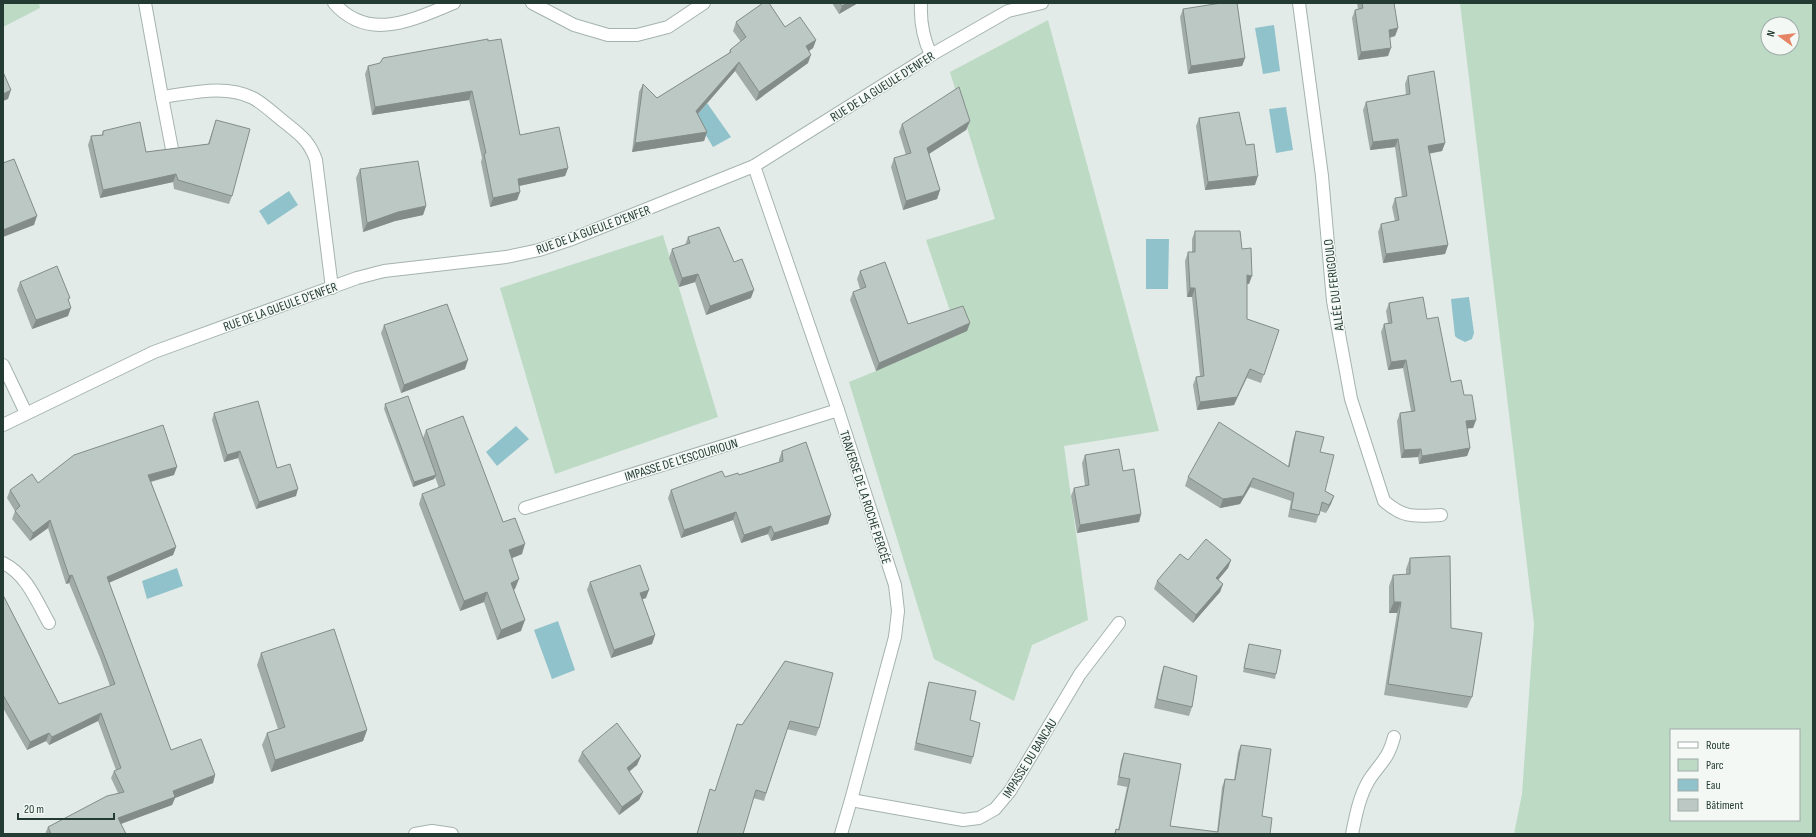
<svg xmlns="http://www.w3.org/2000/svg" width="1816" height="837" viewBox="0 0 1816 837" font-family="'Sofia Sans Condensed',sans-serif">
  <rect width="100%" height="100%" fill="#e2ebe7"/>
  <!-- green -->
  <g fill="#bddac5" fill-rule="evenodd">
    <polygon points="3,3 39,3 40,8 3,27"/>
    <path d="M1460,3H1813V834H1514L1522,794L1534,624ZM1768,24H1792V48H1768ZM1671,730H1799V820H1671Z"/>
    <polygon points="1048,20 1159,431 1064,446 1088,620 1032,645 1014,701 934,659 849,382 876,371 952,317 926,240 995,219 950,72"/>
    <polygon points="663,235 718,417 555,474 500,288"/>
  </g>
  <!-- water -->
  <g fill="#8fc2cb">
    <polygon points="1274,25 1280,71 1263,74 1255,28"/>
    <polygon points="707,103 731,137 713,147 695,117"/>
    <polygon points="1286,107 1293,150 1276,153 1269,109"/>
    <polygon points="289,191 298,205 268,225 259,211"/>
    <polygon points="1146,239 1169,239 1168,289 1146,289"/>
    <polygon points="1469,297 1474,333 1472,339 1465,342 1457,338 1455,336 1451,299"/>
    <polygon points="516,426 529,439 497,466 486,452"/>
    <polygon points="177,568 183,586 147,599 142,581"/>
    <polygon points="558,621 575,670 552,679 534,630"/>
  </g>
  <g fill="none" stroke-linecap="round" stroke-linejoin="round">
    <!-- street casing -->
    <g stroke="#a5b3ae" stroke-width="14">
      <g id="street">
        <path d="M145,3L162,97C192,93 225,84 253,98C264,104 274,114 283,121C299,134 309,140 316,160L332,288"/>
        <path d="M334,3C369,43 414,19 454,3"/>
        <polyline points="532,3 574,25 608,35 637,35 668,27 704,3"/>
        <path d="M921,3C920,22 923,38 931,55"/>
        <path d="M1299,3L1322,176L1333,301L1351,399L1384,501C1405,519 1414,516 1441,515"/>
        <polyline points="162,97 172,149"/>
        <polyline points="754,166 838,410 895,585 898,611 895,637 851,800 841,834"/>
        <polyline points="3,365 26,413"/>
        <polyline points="3,425 154,352 357,278 384,271 506,257 539,250 572,239 754,166 931,55 1008,11 1042,3"/>
        <polyline points="525,508 838,410"/>
        <path d="M3,563C27,575 36,600 49,623"/>
        <polyline points="851,800 963,820 979,818 995,809 1010,791 1080,674 1119,623"/>
        <polyline points="415,834 432,831 452,834"/>
        <path d="M1352,834C1356,815 1359,797 1369,780C1380,763 1388,760 1394,737"/>
      </g>
    </g>
    <!-- street -->
    <use href="#street" stroke="#fff" stroke-width="12"/>
  </g>
  <!-- wall -->
  <g fill="#a1aca8">
    <polygon points="832,3 858,3 839,14"/>
    <polygon points="1357,3 1394,3 1398,28 1395,36 1390,38 1388,56 1358,60 1352,18 1355,10 1358,9"/>
    <polygon points="1183,9 1245,58 1242,66 1188,74 1180,17"/>
    <polygon points="736,22 785,27 816,40 813,48 809,51 808,63 756,101 735,71 698,114 707,132 704,141 632,152 639,92 643,84 657,98 729,53 730,50 741,42 733,31"/>
    <polygon points="488,41 520,135 568,168 565,176 519,186 520,192 517,200 490,207 481,162 482,158 469,100 372,115 365,74 368,66"/>
    <polygon points="1408,76 1445,143 1442,151 1429,154 1448,245 1445,254 1383,263 1378,232 1381,224 1395,221 1392,207 1395,198 1402,197 1395,147 1370,150 1363,110 1366,102 1406,95 1405,84"/>
    <polygon points="1199,118 1255,185 1205,190 1196,126"/>
    <polygon points="216,120 232,196 229,204 174,189 173,182 100,198 88,145 91,136 102,135 103,131 146,152 208,144"/>
    <polygon points="970,121 966,130 929,154 940,190 937,199 903,210 891,167 894,158 906,155 899,132 902,124"/>
    <polygon points="360,169 426,206 423,215 395,221 363,232 356,178"/>
    <polygon points="1195,231 1242,249 1249,284 1247,284 1247,319 1279,330 1261,383 1247,378 1234,405 1197,410 1193,385 1196,377 1200,376 1192,297 1187,297 1185,261 1188,252 1192,252 1192,239"/>
    <polygon points="688,237 734,262 751,298 706,315 695,282 679,287 669,258 672,249 685,245"/>
    <polygon points="860,271 908,324 970,323 967,331 876,371 850,300 853,292 860,289 857,279"/>
    <polygon points="20,282 68,316 32,329 17,290"/>
    <polygon points="1389,303 1427,319 1451,382 1464,395 1476,420 1473,428 1467,428 1470,448 1467,456 1419,464 1418,457 1401,458 1397,421 1400,413 1411,411 1403,368 1388,370 1381,332 1384,324 1388,323 1386,311"/>
    <polygon points="384,325 465,369 401,393 381,333"/>
    <polygon points="385,404 423,438 426,430 503,522 522,554 512,558 515,589 513,590 521,631 497,640 484,602 460,611 419,504 422,494 439,488 435,477 434,479 413,487 384,409"/>
    <polygon points="214,413 277,468 296,496 256,509 238,458 224,462 212,420"/>
    <polygon points="1296,431 1320,452 1325,491 1334,496 1326,513 1320,511 1316,523 1288,517 1291,501 1250,487 1240,504 1220,508 1185,486 1188,477 1288,466 1293,440"/>
    <polygon points="782,451 831,515 828,524 771,541 768,534 741,543 733,520 681,538 668,498 671,490 725,477 739,475 779,462 779,459"/>
    <polygon points="1085,455 1123,471 1141,514 1139,522 1077,533 1071,496 1074,488 1085,486 1082,463"/>
    <polygon points="174,475 151,482 176,547 173,555 109,582 171,750 215,775 213,783 175,798 172,805 121,824 126,834 45,834 48,827 118,793 111,778 114,771 116,770 98,721 49,745 46,741 27,750 3,708 3,595 59,704 110,686 100,658 69,583 66,584 48,528 30,541 12,519 15,511 7,498 10,490 38,483"/>
    <polygon points="1410,558 1451,628 1472,697 1467,708 1384,695 1397,613 1389,613 1389,586 1393,575 1406,575 1406,569"/>
    <polygon points="1188,560 1231,560 1228,568 1218,580 1223,584 1220,592 1193,623 1154,589 1157,581"/>
    <polygon points="590,582 646,598 642,599 655,635 652,644 611,658 587,590"/>
    <polygon points="1249,644 1276,674 1275,679 1243,672 1248,648"/>
    <polygon points="261,653 367,730 363,741 271,772 262,745 267,733 278,729 257,665"/>
    <polygon points="785,661 819,728 816,736 787,729 764,801 753,798 743,834 697,834 710,789 715,791 742,725"/>
    <polygon points="1164,666 1192,707 1189,716 1154,708 1161,675"/>
    <polygon points="929,682 970,720 973,757 971,764 914,750 927,688"/>
    <polygon points="1241,745 1262,816 1270,834 1114,834 1116,829 1118,830 1127,787 1117,785 1121,761 1124,753 1170,826 1217,832 1222,787 1225,779 1234,780 1238,752"/>
    <polygon points="582,752 641,756 637,765 629,772 643,792 639,800 619,815 578,761"/>
  </g>
  <!-- shaded-wall -->
  <g fill="#838c88">
    <polygon points="847,3 858,3 839,14 842,6"/>
    <polygon points="1398,28 1395,36 1386,38 1389,30"/>
    <polygon points="816,40 813,48 803,55 806,46"/>
    <polygon points="1391,48 1388,56 1358,60 1361,52"/>
    <polygon points="811,55 808,63 756,101 759,92"/>
    <polygon points="1245,58 1242,66 1188,74 1191,66"/>
    <polygon points="739,62 735,71 693,119 696,111"/>
    <polygon points="11,90 8,99 3,101 3,94"/>
    <polygon points="472,91 469,100 372,115 375,107"/>
    <polygon points="970,121 966,130 924,157 927,148"/>
    <polygon points="707,132 704,141 632,152 635,143"/>
    <polygon points="1398,139 1395,147 1370,150 1373,142"/>
    <polygon points="1445,143 1442,151 1425,154 1428,146"/>
    <polygon points="568,168 565,176 514,187 518,179"/>
    <polygon points="176,174 173,182 100,198 103,190"/>
    <polygon points="1258,176 1255,185 1205,190 1208,182"/>
    <polygon points="940,190 937,199 903,210 906,201"/>
    <polygon points="520,192 517,200 490,207 493,198"/>
    <polygon points="426,206 423,215 395,221 363,232 367,223 398,212"/>
    <polygon points="37,216 34,225 3,237 3,230"/>
    <polygon points="1448,245 1445,254 1383,263 1386,254"/>
    <polygon points="698,274 695,282 679,287 682,278"/>
    <polygon points="1247,275 1252,276 1249,284 1244,283"/>
    <polygon points="1190,288 1195,288 1192,297 1187,297"/>
    <polygon points="754,290 751,298 706,315 710,306"/>
    <polygon points="71,308 68,316 32,329 36,320"/>
    <polygon points="970,323 967,331 876,371 879,363"/>
    <polygon points="468,360 465,369 401,393 404,385"/>
    <polygon points="1406,360 1403,368 1388,370 1391,362"/>
    <polygon points="1250,369 1234,405 1197,410 1200,402"/>
    <polygon points="1476,420 1473,428 1463,429 1466,421"/>
    <polygon points="1470,448 1467,456 1419,464 1422,456"/>
    <polygon points="1421,449 1418,457 1401,458 1404,450"/>
    <polygon points="240,451 238,458 224,462 227,455"/>
    <polygon points="177,467 174,475 145,483 148,475"/>
    <polygon points="436,475 434,479 413,487 414,482"/>
    <polygon points="1253,478 1250,487 1240,504 1220,508 1223,499"/>
    <polygon points="298,489 296,496 256,509 259,502"/>
    <polygon points="1334,496 1331,504 1326,513 1329,505"/>
    <polygon points="736,512 733,520 681,538 684,530"/>
    <polygon points="1141,514 1139,522 1077,533 1080,525"/>
    <polygon points="831,515 828,524 771,541 774,533"/>
    <polygon points="50,520 48,528 30,541 33,533"/>
    <polygon points="771,526 768,534 741,543 744,535"/>
    <polygon points="525,544 522,554 505,561 509,550"/>
    <polygon points="176,547 173,555 104,585 107,577"/>
    <polygon points="1231,560 1228,568 1213,586 1216,578"/>
    <polygon points="72,575 69,583 66,584 69,576"/>
    <polygon points="519,579 515,589 507,593 511,583"/>
    <polygon points="1223,584 1220,592 1193,623 1196,615"/>
    <polygon points="649,590 646,598 637,601 640,593"/>
    <polygon points="487,592 484,602 460,611 464,601"/>
    <polygon points="1394,602 1401,602 1397,613 1389,613"/>
    <polygon points="525,620 521,631 497,640 501,630"/>
    <polygon points="655,635 652,644 611,658 614,650"/>
    <polygon points="101,713 98,721 49,745 52,737"/>
    <polygon points="367,730 363,741 271,772 275,760"/>
    <polygon points="49,733 46,741 27,750 30,742"/>
    <polygon points="641,756 637,765 623,776 627,768"/>
    <polygon points="215,775 213,783 175,798 172,805 115,826 118,818 173,791"/>
    <polygon points="643,792 639,800 619,815 622,807"/>
  </g>
  <!-- building -->
  <g fill="#bbc8c3" stroke="#838c88">
    <polygon points="763,3 769,3 785,27 800,17 816,40 806,46 811,55 759,92 739,62 696,111 707,132 635,143 643,84 657,98 731,52 730,50 746,37 736,22"/>
    <polygon points="840,3 847,3 842,6"/>
    <polygon points="1221,3 1237,3 1245,58 1191,66 1183,9"/>
    <polygon points="1362,3 1394,3 1398,28 1389,30 1391,48 1361,52 1355,10 1363,8"/>
    <polygon points="488,39 488,41 501,39 520,135 559,127 568,168 518,179 520,192 493,198 484,154 486,153 472,91 375,107 368,66 380,63 383,58"/>
    <polygon points="1434,71 1445,143 1428,146 1448,245 1386,254 1381,224 1399,220 1395,198 1407,196 1398,139 1373,142 1366,102 1410,94 1408,76"/>
    <polygon points="3,72 11,90 3,94"/>
    <polygon points="959,87 970,121 927,148 940,190 906,201 894,158 911,153 902,124"/>
    <polygon points="1239,112 1246,145 1254,144 1258,176 1208,182 1199,118"/>
    <polygon points="216,120 250,129 232,196 178,180 176,174 103,190 91,136 103,135 103,131 140,122 146,152 209,144"/>
    <polygon points="14,159 37,216 3,230 3,163"/>
    <polygon points="418,161 426,206 398,212 367,223 360,169"/>
    <polygon points="719,227 734,262 742,259 754,290 710,306 698,274 682,278 672,249 690,243 688,237"/>
    <polygon points="1195,231 1240,231 1242,249 1251,248 1252,276 1247,275 1247,319 1279,330 1264,375 1250,369 1237,397 1200,402 1196,377 1204,376 1195,288 1190,288 1188,252 1195,252"/>
    <polygon points="885,262 908,324 963,306 970,323 879,363 853,292 866,287 860,271"/>
    <polygon points="57,266 70,298 68,299 71,308 36,320 20,282"/>
    <polygon points="1423,297 1427,319 1438,317 1451,382 1461,380 1464,395 1472,395 1476,420 1466,421 1470,448 1422,456 1421,449 1404,450 1400,413 1415,411 1406,360 1391,362 1384,324 1392,323 1389,303"/>
    <polygon points="447,304 468,360 404,385 384,325"/>
    <polygon points="408,396 436,475 414,482 385,404"/>
    <polygon points="258,401 277,468 290,464 298,489 259,502 240,451 227,455 214,413"/>
    <polygon points="463,416 503,522 515,518 525,544 509,550 519,579 511,583 525,620 501,630 487,592 464,601 422,494 445,485 426,430"/>
    <polygon points="1219,422 1289,467 1296,431 1324,437 1320,452 1334,455 1325,491 1334,496 1329,505 1322,502 1319,515 1291,509 1294,493 1253,478 1243,496 1223,499 1188,477"/>
    <polygon points="163,425 177,467 148,475 176,547 107,577 171,750 201,739 215,775 173,791 175,797 118,818 126,834 51,834 48,827 107,796 124,792 114,771 121,768 101,713 52,737 49,733 30,742 3,695 3,595 59,704 115,684 102,650 72,575 69,576 50,520 33,533 15,511 20,506 10,490 32,474 38,483 74,455"/>
    <polygon points="806,442 831,515 774,533 771,526 744,535 736,512 684,530 671,490 722,471 725,477 738,473 739,475 783,461 782,451"/>
    <polygon points="1119,449 1123,471 1134,469 1141,514 1080,525 1074,488 1089,485 1085,455"/>
    <polygon points="1206,539 1231,560 1216,578 1223,584 1196,615 1157,581 1180,554 1188,560"/>
    <polygon points="1450,556 1451,628 1482,633 1472,697 1388,684 1401,602 1394,602 1393,575 1410,574 1410,558"/>
    <polygon points="640,565 649,590 640,593 655,635 614,650 590,582"/>
    <polygon points="334,629 367,730 275,760 267,733 285,727 261,653"/>
    <polygon points="1249,644 1281,650 1276,674 1244,668"/>
    <polygon points="785,661 833,673 819,728 790,721 766,793 756,790 743,834 697,834 710,789 715,791 737,724 742,725"/>
    <polygon points="1164,666 1197,676 1192,707 1157,699"/>
    <polygon points="929,682 976,691 970,720 980,723 973,757 916,743"/>
    <polygon points="617,723 641,756 627,768 643,792 622,807 582,752"/>
    <polygon points="1241,745 1271,749 1262,816 1272,818 1270,834 1115,834 1116,829 1119,830 1130,779 1119,777 1124,753 1181,764 1170,826 1218,832 1225,779 1235,780"/>
  </g>
  <g text-anchor="middle" stroke-width="3" stroke-linejoin="round" paint-order="stroke">
    <!-- street labels -->
    <g font-size="13" fill="#243b34" stroke="#f3f8f5">
      <text transform="translate(882 86) rotate(-32)" y="5">RUE DE LA GUEULE D'ENFER</text>
      <text transform="translate(593 229) rotate(-20)" y="5">RUE DE LA GUEULE D'ENFER</text>
      <text transform="translate(1333 285) rotate(-97)" y="5">ALLÉE DU FERIGOULO</text>
      <text transform="translate(280 306) rotate(-20)" y="5">RUE DE LA GUEULE D'ENFER</text>
      <text transform="translate(681 459) rotate(-17)" y="5">IMPASSE DE L'ESCOURIOUN</text>
      <text transform="translate(866 497) rotate(72)" y="5">TRAVERSE DE LA ROCHE PERCÉE</text>
      <text transform="translate(1029 758) rotate(-58)" y="5">IMPASSE DU BANCAU</text>
    </g>
  </g>
  <!-- border -->
  <rect width="1816" height="837" fill="none" stroke="#243b34" stroke-width="8"/>
  <!-- legend -->
  <rect x="1670" y="729" width="130" height="92" fill="#f3f8f5" stroke="#a0aca8"/>
  <rect x="1678" y="742" width="20" height="6" fill="#ffffff" stroke="#a0aca8"/>
  <text x="1706" y="749" font-size="12" fill="#243b34">Route</text>
  <rect x="1678" y="759" width="20" height="12" fill="#bddac5" stroke="#a0aca8"/>
  <text x="1706" y="769" font-size="12" fill="#243b34">Parc</text>
  <rect x="1678" y="779" width="20" height="12" fill="#8fc2cb" stroke="#a0aca8"/>
  <text x="1706" y="789" font-size="12" fill="#243b34">Eau</text>
  <rect x="1678" y="799" width="20" height="12" fill="#bbc8c3" stroke="#a0aca8"/>
  <text x="1706" y="809" font-size="12" fill="#243b34">Bâtiment</text>
  <!-- north arrow -->
  <g transform="translate(1780 36) rotate(285)"><circle r="19" fill="#f3f8f5" stroke="#a0aca8"/>
  <path d="M0-3L7 15L0 10L-7 15Z" fill="#e58566"/>
  <text y="-6" font-size="11" font-weight="bold" text-anchor="middle" fill="#243b34">N</text>
  </g>
  <!-- scale -->
  <path d="M18 813v6h96v-6" fill="none" stroke="#243b34" stroke-width="2"/>
  <text x="24" y="813" font-size="12" fill="#243b34" stroke="#f3f8f5" stroke-width="3" paint-order="stroke">20 m</text>
</svg>
